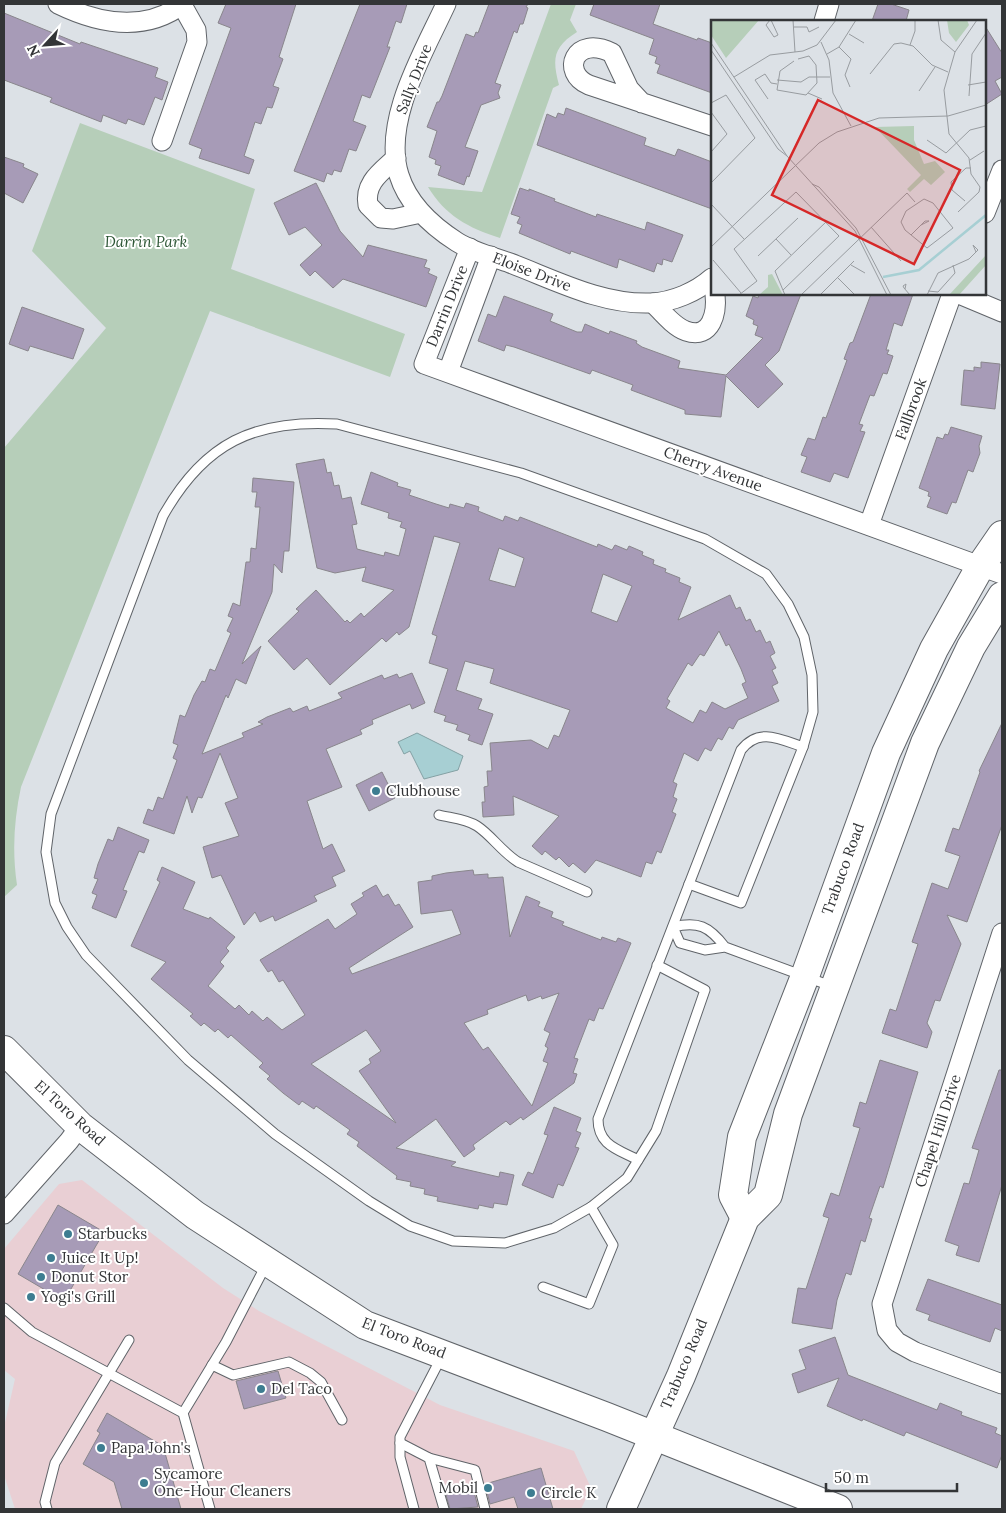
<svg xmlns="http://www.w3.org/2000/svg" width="1006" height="1513" viewBox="0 0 1006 1513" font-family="Lora,serif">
  <rect width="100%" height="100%" fill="#dce1e6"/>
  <!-- commercial -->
  <polygon fill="#e9cfd4" points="82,1180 223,1288 259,1311 440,1405 574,1451 591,1488 581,1509 15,1509 4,1475 4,1427 15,1379 4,1370 4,1249 59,1184"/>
  <!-- green -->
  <g fill="#b6ceb9">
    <path d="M551,4H576L570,20L577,32C553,47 552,59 559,85L553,88L500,238C468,228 445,215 428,187L482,192Z"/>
    <path d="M80,123L255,189L231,269L405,334L390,377L210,311L21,787C14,820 12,851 17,885L4,897V448L106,328L32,251Z"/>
  </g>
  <!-- water -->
  <polygon fill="#a7cfd3" stroke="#84a1a4" points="417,733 463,756 458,770 424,779 410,751 404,754 398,742"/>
  <!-- building -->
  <g fill="#a79bb7" stroke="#89868c" fill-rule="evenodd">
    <polygon points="226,4 296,4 279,57 283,59 273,86 279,88 272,108 267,107 261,124 255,122 244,156 254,160 249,174 199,158 202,149 189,144 231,28 218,23"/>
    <polygon points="360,4 407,4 401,23 396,21 387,47 390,47 370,98 362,95 353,121 366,126 356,151 349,149 341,172 334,170 332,175 327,173 324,182 294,171"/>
    <polygon points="489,4 528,4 526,7 528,8 523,24 520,24 517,33 514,31 495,83 501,85 498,93 500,98 481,105 465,147 478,151 469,177 467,176 464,185 438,175 441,166 435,164 436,160 429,157 437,131 427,127 437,102 439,102 442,96 466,34 474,37 476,32 478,33"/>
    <polygon points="594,4 660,4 653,24 697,40 698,38 712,43 712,93 657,73 660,65 655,63 657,57 649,54 654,39 590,15"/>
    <polygon points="878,4 891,4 909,10 906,21 872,21"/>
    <polygon points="4,13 80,44 81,42 158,68 155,77 168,82 162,100 155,97 144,125 128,119 126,124 103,115 101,122 50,102 52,98 4,80"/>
    <polygon points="985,26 1002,53 1002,77 995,81 1002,94 985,105"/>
    <polygon points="566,108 646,138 644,145 675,156 678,149 712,162 712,209 537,145 547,114 556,118 558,113 564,115"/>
    <polygon points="4,157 24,164 23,167 38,174 23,203 4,193"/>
    <polygon points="316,183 340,231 363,257 368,245 427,260 424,267 430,269 428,273 437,277 426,307 343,279 333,288 315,271 310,276 300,265 322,245 305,227 289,235 274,203"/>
    <polygon points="520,188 529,191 529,189 555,199 554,201 596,217 597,214 645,230 647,222 683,235 672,262 663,259 662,265 657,263 654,272 619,259 617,268 571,251 570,254 519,233 522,225 517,223 520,217 511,214"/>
    <polygon points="759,294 801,294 779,351 765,365 783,384 758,408 726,376 721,417 685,414 685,410 631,390 633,385 592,370 590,374 514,347 506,345 504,351 478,341 488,314 496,317 504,296 553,314 550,321 577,332 582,332 585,324 609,334 610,331 637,341 636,343 642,347 680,361 678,368 726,375 763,338 755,335 758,326 753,324 754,320 746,316 753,296 758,298"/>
    <polygon points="871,294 913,294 902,326 894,323 886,350 889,350 887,354 893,356 887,374 883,373 874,396 870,395 859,424 863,425 860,431 865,432 848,478 834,473 830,482 801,472 807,457 801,455 808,438 815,440 823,417 826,418 847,360 844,359 850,343 853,342"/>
    <polygon points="22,307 84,329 73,359 30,346 28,351 9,344"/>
    <polygon points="981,362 1000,364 995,409 961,405 964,370 974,371 974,367 981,368"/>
    <polygon points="951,427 982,436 979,446 980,453 973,472 968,470 956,503 952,502 947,514 927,507 931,497 928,496 929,492 919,488 937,437 943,439 945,434 948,435"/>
    <path d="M324,459L327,473L331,472L334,486L339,485L342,499L351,497L357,524L352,525L357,549L384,556L385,552L399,556L406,529L400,527L402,522L388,518L389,513L361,504L371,472L398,483L397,486L411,490L409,495L436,504L449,508L450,504L464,508L466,503L479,507L478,511L503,521L505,516L518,521L520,517L597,547L598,544L612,550L615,545L627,550L629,546L643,552L642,555L654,560L653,564L666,569L665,572L680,578L679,582L691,587L678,620L730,595L736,609L740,607L746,621L750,619L756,632L760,630L766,643L770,641L775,653L770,656L776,668L772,670L778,683L772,686L779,701L738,720L733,729L729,727L722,740L718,738L711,751L705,748L698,761L684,753L673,782L677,784L673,797L677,799L672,812L676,814L661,853L657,851L652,864L646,862L641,877L596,860L585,873L573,863L569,867L559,857L556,860L545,851L542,855L532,846L559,816L513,796L514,815L483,817L482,802H485L484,787L488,786L487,771H492L490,743L531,740L548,749L554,735L559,737L570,710L490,683L494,669L465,661L456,690L482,699L478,709L493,714L482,745L468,740L470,735L456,730L458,725L444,721L446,716L434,712L448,669L429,663L437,636L432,634L460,543L434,536L409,627L399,635L397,632L386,642L382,638L330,685L307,658L294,670L268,641L299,611L296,609L316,590L345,622L347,620L350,623L361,613L364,617L394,590L362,581L366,567L335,573L317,568L296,464ZM499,548L524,558L515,587L489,580ZM603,574L632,586L617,622L591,612ZM719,631L726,646L729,644L741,669L746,682L742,684L748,698L725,709L712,702L706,713L700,710L693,723L666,708L670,701L667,699L688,663L692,666L700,654L704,656Z"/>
    <polygon points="253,478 294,482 289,551 284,551 282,573 274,564 272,592 242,664 261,646 246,684 236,679 228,698 226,695 202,754 244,737 242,733 263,724 258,722 267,717 290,708 293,712 307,706 309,711 342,698 338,693 382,675 384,679 397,674 399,678 412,673 425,703 412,709 410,704 372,720 373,724 360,730 362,734 326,749 342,787 307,801 323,849 332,844 345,871 332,877 336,886 314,896 317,901 275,921 273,916 260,922 255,912 244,925 221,875 212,878 203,847 239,836 225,803 238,798 220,753 202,798 198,797 192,813 187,796 174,834 143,823 148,809 153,811 158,797 163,799 172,774 177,760 173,758 178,745 173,743 180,715 185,717 194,695 202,681 205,682 210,669 215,671 231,633 227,631 233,618 228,616 233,603 240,606 246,562 250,562 251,548 256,549 260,507 255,507 257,492 252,492"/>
    <polygon points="1002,723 1002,825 967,922 947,915 961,944 940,1001 935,1000 927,1023 932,1032 927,1048 882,1033 890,1009 896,1011 918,944 912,942 932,883 948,889 960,856 945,851 953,828 959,830 980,772 979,771"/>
    <polygon points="382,772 395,798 369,811 356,785"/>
    <polygon points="118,827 149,840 144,853 139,851 123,890 127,891 116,918 92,908 97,895 92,893 98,879 94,878 98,864 108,839 113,841"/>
    <path d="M162,867L195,882L183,909L209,919L210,917L235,937L226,948L229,951L220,962L224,966L208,986L235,1009L239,1005L249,1015L252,1011L263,1021L267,1017L282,1030L305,1015L283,980L279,982L272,970L268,972L260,960L328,919L335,929L357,914L351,904L364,896L362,893L376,885L383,897L388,894L395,906L399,904L413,927L349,968L352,974L461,934L452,910L421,914L418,882L432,880V876L446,873L473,870L474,875L488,874V878L503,877L510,937L526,896L540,902L538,906L553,912L551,917L564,922L562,925L601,940L602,937L616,942L618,938L631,943L603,1009L599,1008L594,1021L589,1019L574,1058L578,1059L573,1073L577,1074L574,1083L523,1120L521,1117L510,1125L506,1121L473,1145L475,1149L464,1157L436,1119L396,1148L456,1162L451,1166L499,1177L500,1172L514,1175L507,1205L494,1203L493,1208L479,1205L478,1209L437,1201L438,1197L424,1194L425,1189L410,1186L411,1182L396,1179L397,1176L357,1146L359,1142L347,1134L350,1130L316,1106L314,1109L302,1101L299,1105L283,1093L267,1079L270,1076L259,1067L263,1063L231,1035L228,1038L218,1029L215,1032L204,1023L201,1026L190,1016L193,1014L151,979L166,962L131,946L160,882L157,880ZM559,993L544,1030L550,1033L545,1046L548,1048L543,1061L548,1063L532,1106L488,1047L483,1050L464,1023L488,1014L487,1010L526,995L528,1001L541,996L542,999ZM366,1030L381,1051L369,1059L371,1063L359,1071L396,1123L311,1064Z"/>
    <polygon points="880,1060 918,1072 883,1188 880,1186 869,1218 872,1219 865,1242 861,1240 851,1275 846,1273 837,1300 832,1329 792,1323 798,1288 806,1289 829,1218 823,1216 831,1193 839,1196 860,1128 853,1126 860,1102 866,1104"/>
    <polygon points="999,1070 1002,1070 1002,1185 979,1262 956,1255 959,1246 945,1241 964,1183 969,1184 979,1150 972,1148"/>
    <polygon points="554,1107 581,1118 576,1131 581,1133 575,1147 579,1148 563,1186 558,1184 553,1198 522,1185 528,1172 533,1174 548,1135 544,1134"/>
    <polygon points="58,1205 104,1232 64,1301 18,1274"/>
    <polygon points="928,1279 1002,1305 1002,1331 995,1328 990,1342 928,1320 930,1315 916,1310"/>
    <polygon points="835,1337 848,1375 937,1410 940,1403 962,1412 961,1415 997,1428 995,1433 1002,1436 1002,1455 997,1468 906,1432 904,1436 863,1419 862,1421 827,1406 839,1378 798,1393 792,1374 806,1369 799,1350"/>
    <polygon points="278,1371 286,1398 244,1409 236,1381"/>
    <polygon points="107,1413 163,1446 181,1509 122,1509 114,1482 83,1464 100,1433 97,1431"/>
    <polygon points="541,1468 553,1509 518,1509 514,1497 490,1504 485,1484"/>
    <polygon points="473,1488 478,1507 450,1509 446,1495"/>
  </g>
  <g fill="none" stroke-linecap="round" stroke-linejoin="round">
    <!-- lane casing -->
    <g stroke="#606469" stroke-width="11">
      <g id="lane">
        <path d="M439,815C451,818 466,819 477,826C491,835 502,852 518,862L587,892"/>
        <path d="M725,947C709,926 698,921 673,927L680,943L705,950L725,947L831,986"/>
        <path d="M657,965L705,990L656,1131L627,1178L591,1207L554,1228L505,1243L453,1241L410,1226L369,1201L275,1134L188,1060L86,955L67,927L55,903L46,852L51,814L163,516C204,443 254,419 337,424L521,473L705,539L766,574L788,604L804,637L812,675L813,712L803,747L741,903L689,884"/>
        <path d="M638,1160C617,1149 598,1145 598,1119L741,750C759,727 780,739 803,747"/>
        <polyline points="543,1287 589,1304 613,1245 591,1207"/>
        <polyline points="4,1308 32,1332 183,1413 210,1509"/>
        <polyline points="212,1365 233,1375 289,1362 310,1373 321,1382 342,1420"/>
        <polyline points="183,1413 226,1342 266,1265"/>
        <polyline points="400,1443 429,1458 444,1509"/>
        <polyline points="429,1458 475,1470 485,1509"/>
        <polyline points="47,1509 45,1502 55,1463 129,1340"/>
        <polyline points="414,1509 400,1457 400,1437 442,1356"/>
      </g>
    </g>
    <!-- street casing -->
    <g stroke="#606469" stroke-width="21">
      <g id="street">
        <path d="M58,4C99,24 144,33 183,4"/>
        <path d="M446,4C424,52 382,121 399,175C408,204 432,226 457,242C473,252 493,257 510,263C555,280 602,305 651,303C673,302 696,292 712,278"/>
        <polyline points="824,21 829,4"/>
        <path d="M642,103L629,89L612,53C574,34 560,73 589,85L712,126"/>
        <polyline points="162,141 197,42 196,30 182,5"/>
        <path d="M396,158C381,172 364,183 368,205L381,218L393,219L421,213"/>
        <polyline points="985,213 1002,170"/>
        <polyline points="470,248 424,364 1002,574"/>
        <polyline points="959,294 1002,312"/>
        <path d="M653,303C662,312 674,327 686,331C712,340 717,312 715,294"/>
        <polyline points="448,372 491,256"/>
        <polyline points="869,525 952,294"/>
        <polyline points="1002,933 882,1304 887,1330 897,1342 915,1352 1002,1384"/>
        <polyline points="4,1214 69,1141 80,1126"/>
      </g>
    </g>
    <!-- primary casing -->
    <g stroke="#606469" stroke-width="30">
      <g id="primary">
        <polyline points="4,1050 80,1126 195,1215 365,1325 607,1417 838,1509"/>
        <polyline points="745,1218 733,1195 742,1137 805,976 886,753 934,649 980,567 1002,535"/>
        <polyline points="621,1509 681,1376 745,1218 768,1195 788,1114 925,743 971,647 1002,596"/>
      </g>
    </g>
    <!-- lane -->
    <use href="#lane" stroke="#fff" stroke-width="9"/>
    <!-- street -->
    <use href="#street" stroke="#fff" stroke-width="19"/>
    <!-- primary -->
    <use href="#primary" stroke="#fff" stroke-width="28"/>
  </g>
  <!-- markers -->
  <g fill="#3d7d91" stroke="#fff" stroke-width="2">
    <circle cx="376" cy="791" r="5"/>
    <circle cx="68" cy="1234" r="5"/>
    <circle cx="51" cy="1258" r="5"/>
    <circle cx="41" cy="1277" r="5"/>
    <circle cx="31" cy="1297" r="5"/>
    <circle cx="261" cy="1389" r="5"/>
    <circle cx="101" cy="1448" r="5"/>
    <circle cx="144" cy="1483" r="5"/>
    <circle cx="488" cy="1488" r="5"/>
    <circle cx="531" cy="1493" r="5"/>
  </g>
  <g text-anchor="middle" stroke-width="4" stroke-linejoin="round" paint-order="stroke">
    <!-- street labels -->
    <g font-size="15" fill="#333537" stroke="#fff">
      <text transform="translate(414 79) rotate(-69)" y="5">Sally Drive</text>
      <text transform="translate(532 272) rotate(21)" y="5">Eloise Drive</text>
      <text transform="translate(447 306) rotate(-68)" y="5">Darrin Drive</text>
      <text transform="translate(911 409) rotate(-70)" y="5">Fallbrook</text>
      <text transform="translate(713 469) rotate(20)" y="5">Cherry Avenue</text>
      <text transform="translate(843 869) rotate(-70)" y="5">Trabuco Road</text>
      <text transform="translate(70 1113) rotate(42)" y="5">El Toro Road</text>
      <text transform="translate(938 1131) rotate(-72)" y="5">Chapel Hill Drive</text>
      <text transform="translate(404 1338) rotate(21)" y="5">El Toro Road</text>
      <text transform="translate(684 1364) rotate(-67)" y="5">Trabuco Road</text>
    </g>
    <!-- park labels -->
    <g font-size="15" font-style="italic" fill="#2c5534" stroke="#fff">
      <text x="146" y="247">Darrin Park</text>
    </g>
    <!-- poi labels -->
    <g font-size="15" fill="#333537" stroke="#fff" text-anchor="start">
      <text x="386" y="796">Clubhouse</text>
      <text x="78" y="1239">Starbucks</text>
      <text x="61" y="1263">Juice It Up!</text>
      <text x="51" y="1282">Donut Stor</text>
      <text x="41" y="1302">Yogi's Grill</text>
      <text x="271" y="1394">Del Taco</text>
      <text x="111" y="1453">Papa John's</text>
      <text x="154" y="1479">Sycamore<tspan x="154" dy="17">One-Hour Cleaners</tspan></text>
      <text x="478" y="1493" text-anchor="end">Mobil</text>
      <text x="541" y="1498">Circle K</text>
    </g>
  </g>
  <!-- overview -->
  <g transform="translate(711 20)">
    <rect width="275" height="275" fill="#dce1e6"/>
    <path d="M48,0L15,38L0,15V0ZM256,0L258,5L245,22L238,13L236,0ZM203,106V120L213,144L224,141L234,152L220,165L213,159L199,172L196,169L210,155L164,107ZM275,235V245L248,275H238ZM61,254L72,275H48L57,267V255Z" fill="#b6ceb9"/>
    <path fill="none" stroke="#a7cfd3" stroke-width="2.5" d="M172,257L208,250L275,195"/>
    <path fill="none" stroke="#989ca0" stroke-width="1" d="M59,0L55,5L63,17L67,15L60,0M82,0L84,32M227,0L230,20L244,32M83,7H96L98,12L108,7M138,14L153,23M110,22L118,40L122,73L140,106M0,23L76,136L144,211L176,275M199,25L204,11V0M128,27L140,39L134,55L139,67M0,30L67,129L76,136M116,34L128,27L145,0M83,41L69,51L66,70L95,75L106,63L105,45L98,36L87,39M159,54L183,24L190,23L202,26L221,45L237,52M23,57L59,35L92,31L106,25L125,0M66,60L90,62L98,57H119M257,65L275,62M208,71L224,47M97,73L111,79M258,76L261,34L275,13M57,79L44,60L54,54L60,63L66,64M0,83L15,75L44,118L0,163M0,92L16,114L0,132M216,120L235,133L259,110L275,106M259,140L273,131M101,164L108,167L145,208L180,275M213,179L222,183L242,208L216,228L194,210L190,202L195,191ZM254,181L241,170L240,162L255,148H260M0,184L33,219M247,192L268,172L269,167L260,154L258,138L238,114L233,70L244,32L266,0M160,207L190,241M200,215L214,201H218L210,205M65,219L80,235M0,227L108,123L126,112L168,98L237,96L275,85M47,236L87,198M2,240L30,273M140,245L154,253M127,258L144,275M194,269L195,264L192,266L193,268L199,275M217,271L227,272L244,253L242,245M28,275L46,261L23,229L85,172L128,216L72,270M74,275L64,251L116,201M90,275L196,173L204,182M109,275L143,241M216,275L227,253L258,239L267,230L262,225L265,232"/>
    <path fill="#d62828" fill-opacity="0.15" stroke="#d62828" stroke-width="2.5" d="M107,80L249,150L203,244L61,175Z"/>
    <rect width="275" height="275" fill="none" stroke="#333537" stroke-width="2.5"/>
  </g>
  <!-- border -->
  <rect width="1006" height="1513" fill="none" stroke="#333537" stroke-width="10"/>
  <!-- north arrow -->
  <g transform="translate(45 45) rotate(244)" stroke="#ffffff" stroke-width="4" paint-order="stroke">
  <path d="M0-4L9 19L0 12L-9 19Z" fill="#333537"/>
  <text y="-8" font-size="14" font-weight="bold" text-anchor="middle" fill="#333537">N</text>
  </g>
  <!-- scale -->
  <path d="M826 1483v8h131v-8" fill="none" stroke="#333537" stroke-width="2.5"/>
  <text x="834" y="1483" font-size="15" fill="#333537" stroke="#ffffff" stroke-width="4" paint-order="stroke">50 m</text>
</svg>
